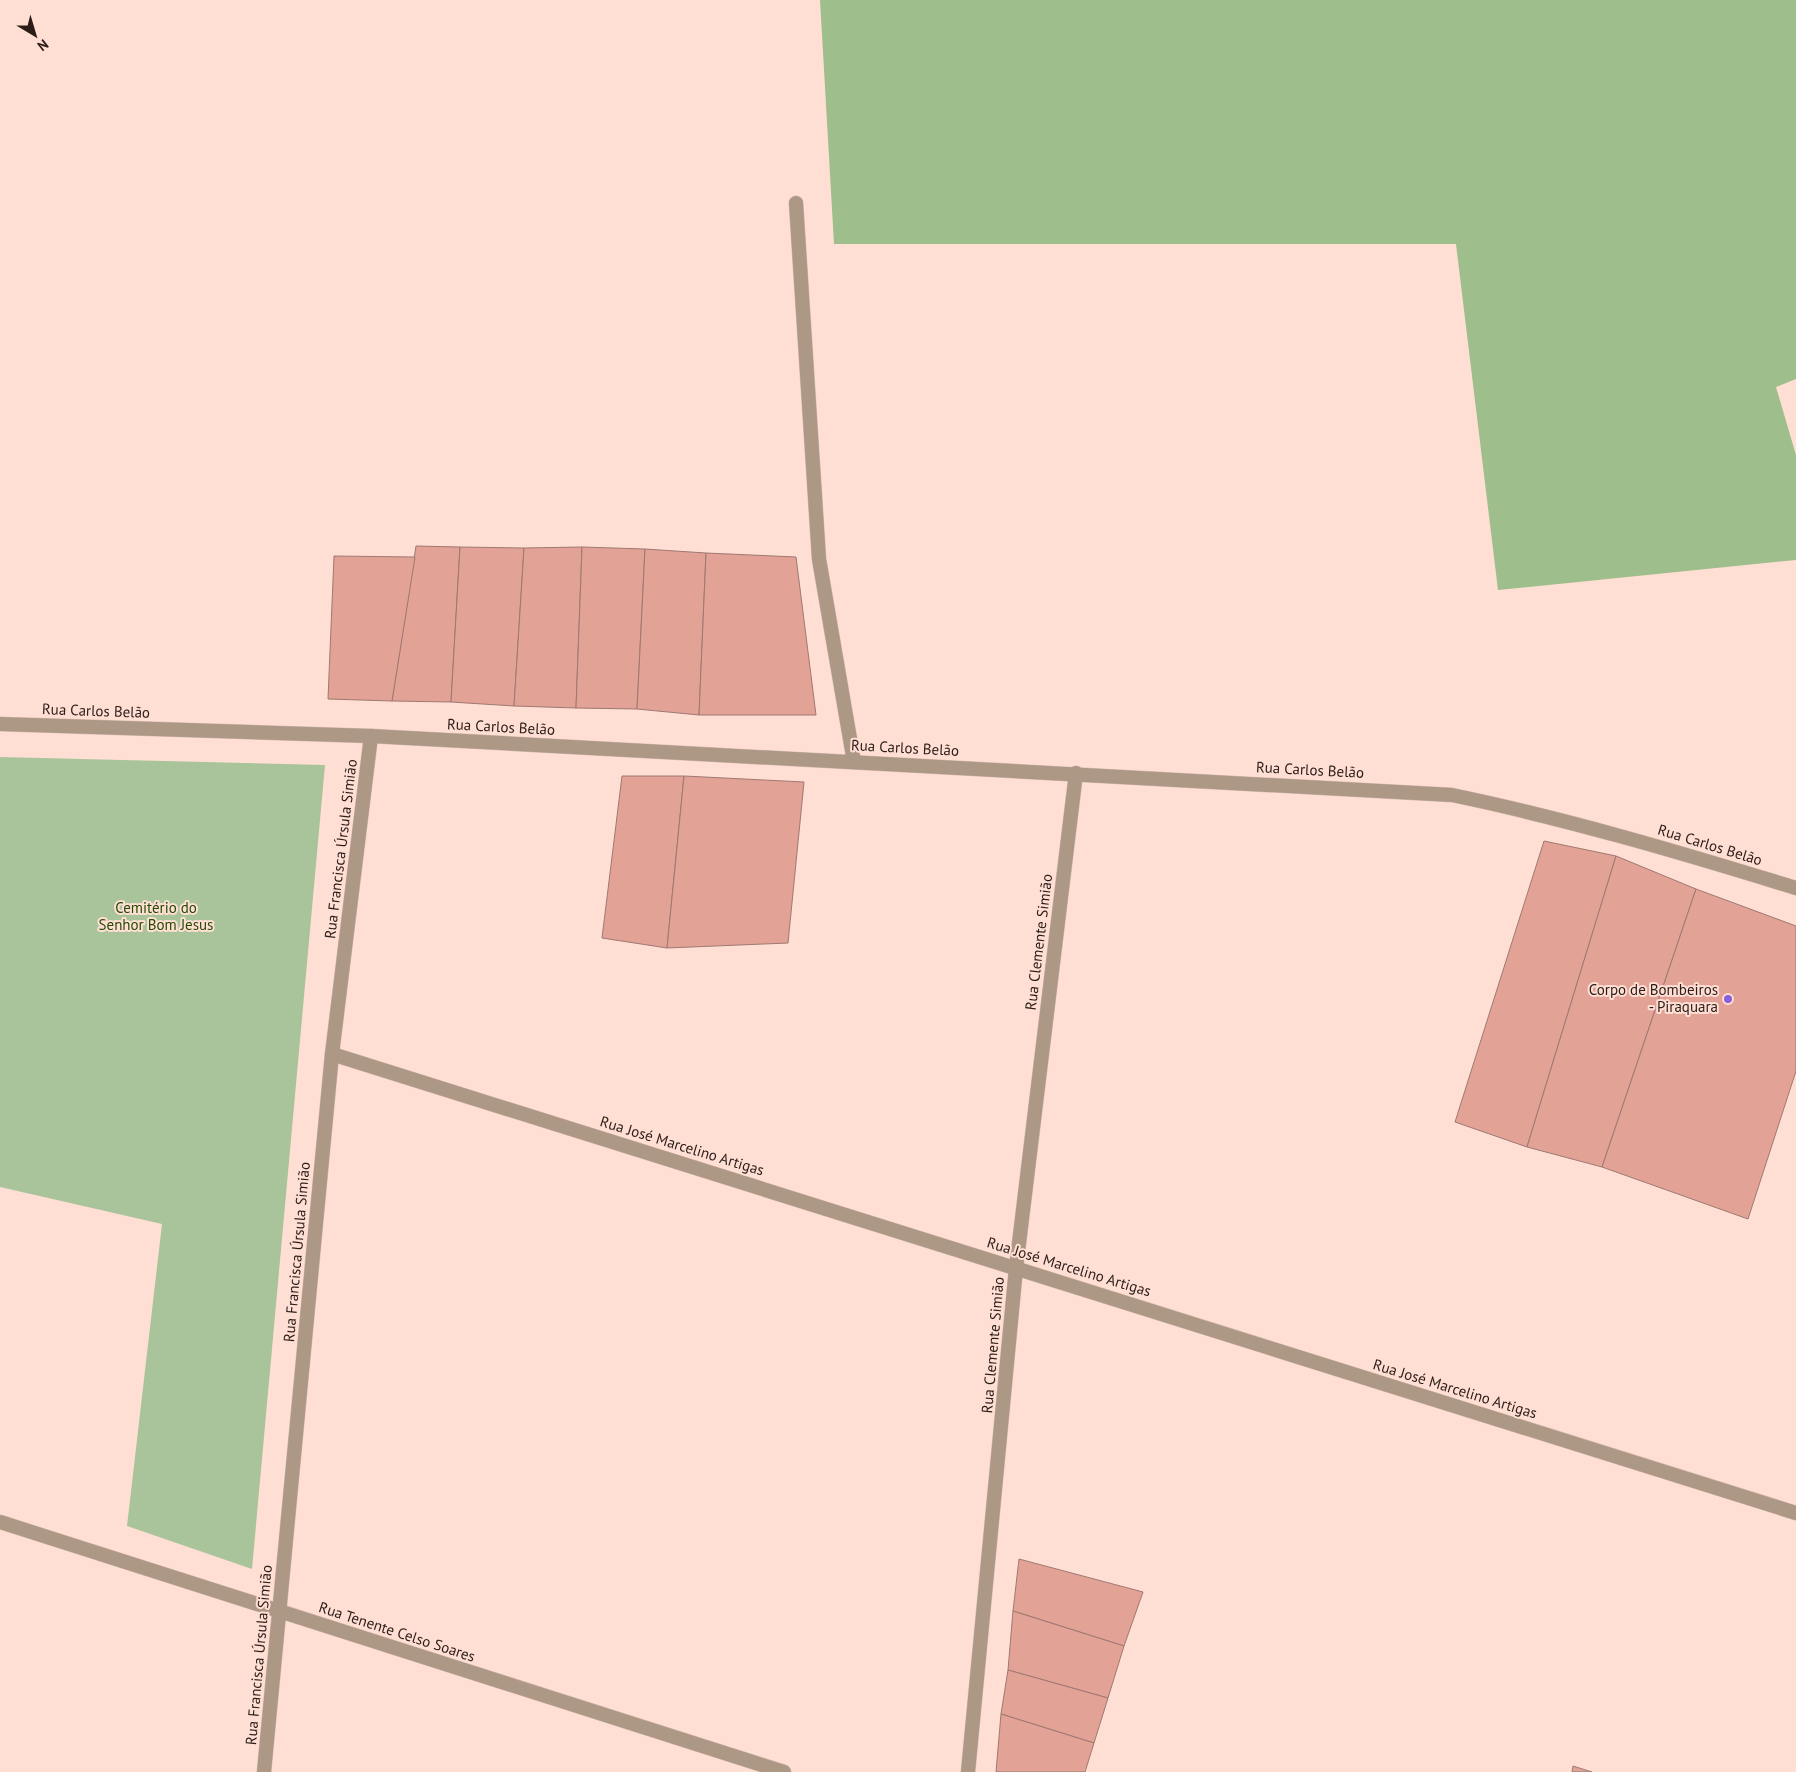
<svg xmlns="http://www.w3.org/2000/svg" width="1796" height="1772" viewBox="0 0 1796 1772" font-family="'PT Sans',sans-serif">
  <rect width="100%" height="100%" fill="#ffdfd4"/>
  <!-- green -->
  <polygon fill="#a9c49b" points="0,757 325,765 252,1569 127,1526 162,1224 0,1187"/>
  <!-- forest -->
  <polygon fill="#9ebe8c" points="820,0 1796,0 1796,379 1776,387 1796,455 1796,560 1498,590 1456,244 834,244"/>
  <!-- building -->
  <g fill="#e2a296" stroke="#9e7972">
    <polygon points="416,546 460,547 451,702 392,701"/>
    <polygon points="460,547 524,548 514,706 451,702"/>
    <polygon points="582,547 576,708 514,706 524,548"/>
    <polygon points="582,547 645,549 637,709 576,708"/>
    <polygon points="645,549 706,553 699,715 637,709"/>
    <polygon points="706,553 796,557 816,715 699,715"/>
    <polygon points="334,556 415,557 392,701 328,699"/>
    <polygon points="622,776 684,776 667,948 602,938"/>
    <polygon points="684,776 804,782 788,943 667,948"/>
    <polygon points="1544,841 1616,856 1527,1147 1455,1122"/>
    <polygon points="1616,856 1696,889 1602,1167 1527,1147"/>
    <polygon points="1696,889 1796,926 1796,1071 1748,1219 1602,1167"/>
    <polygon points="1019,1559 1143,1592 1124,1646 1013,1611"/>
    <polygon points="1013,1611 1124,1646 1108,1698 1008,1670"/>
    <polygon points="1008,1670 1108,1698 1094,1743 1001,1714"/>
    <polygon points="1001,1714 1094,1743 1085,1772 996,1772"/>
    <polygon points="1573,1766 1592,1772 1572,1772"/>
  </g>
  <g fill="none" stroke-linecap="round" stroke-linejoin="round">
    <!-- service casing -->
    <g stroke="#d9bcb2" stroke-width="15">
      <polyline id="service" points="796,203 819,559 854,762"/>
    </g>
    <!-- minor casing -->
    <g stroke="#d9bcb2" stroke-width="15">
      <g id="minor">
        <path d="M0,724L371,736L1452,795C1568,819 1682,853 1796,888"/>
        <polyline points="332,1054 1796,1513"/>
        <polyline points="0,1522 784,1772"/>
        <polyline points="264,1772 332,1054 371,736"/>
        <polyline points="968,1772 1016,1268 1076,773"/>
      </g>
    </g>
    <!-- service -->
    <use href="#service" stroke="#ac9885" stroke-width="14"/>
    <!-- minor -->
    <use href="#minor" stroke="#ac9885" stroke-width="14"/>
  </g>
  <!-- markers -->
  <circle fill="#8960da" stroke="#ffdfd4" stroke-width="2" cx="1728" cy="999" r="5"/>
  <g text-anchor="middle" stroke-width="4" stroke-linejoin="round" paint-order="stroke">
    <!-- street labels -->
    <g font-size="15" fill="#2b1c18" stroke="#ffdfd4">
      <text transform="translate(96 711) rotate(2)" y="5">Rua Carlos Belão</text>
      <text transform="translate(501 727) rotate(3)" y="5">Rua Carlos Belão</text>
      <text transform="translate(905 748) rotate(3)" y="5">Rua Carlos Belão</text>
      <text transform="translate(1310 770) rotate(3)" y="5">Rua Carlos Belão</text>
      <text transform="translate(1710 845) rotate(17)" y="5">Rua Carlos Belão</text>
      <text transform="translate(341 849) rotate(-83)" y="5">Rua Francisca Úrsula Simião</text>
      <text transform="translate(1039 942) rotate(-83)" y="5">Rua Clemente Simião</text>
      <text transform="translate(682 1146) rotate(17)" y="5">Rua José Marcelino Artigas</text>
      <text transform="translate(297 1252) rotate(-85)" y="5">Rua Francisca Úrsula Simião</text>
      <text transform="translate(1069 1267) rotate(17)" y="5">Rua José Marcelino Artigas</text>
      <text transform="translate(993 1345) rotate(-85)" y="5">Rua Clemente Simião</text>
      <text transform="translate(1455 1389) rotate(17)" y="5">Rua José Marcelino Artigas</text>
      <text transform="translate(397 1632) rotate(18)" y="5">Rua Tenente Celso Soares</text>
      <text transform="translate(259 1655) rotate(-85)" y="5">Rua Francisca Úrsula Simião</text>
    </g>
    <!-- park labels -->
    <g font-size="15" fill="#234a00" stroke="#ffdfd4">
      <text x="156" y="913">Cemitério do<tspan x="156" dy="17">Senhor Bom Jesus</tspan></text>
    </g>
    <!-- poi labels -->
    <g font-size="15" fill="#2b1c18" stroke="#ffdfd4" text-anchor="end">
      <text x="1718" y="995">Corpo de Bombeiros<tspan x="1718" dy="17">- Piraquara</tspan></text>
    </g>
  </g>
  <!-- north arrow -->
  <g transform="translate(35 35) rotate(142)" stroke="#ffdfd4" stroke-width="4" paint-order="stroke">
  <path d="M0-4L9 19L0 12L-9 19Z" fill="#2b1c18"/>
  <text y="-8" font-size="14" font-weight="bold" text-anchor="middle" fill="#2b1c18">N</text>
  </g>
</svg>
